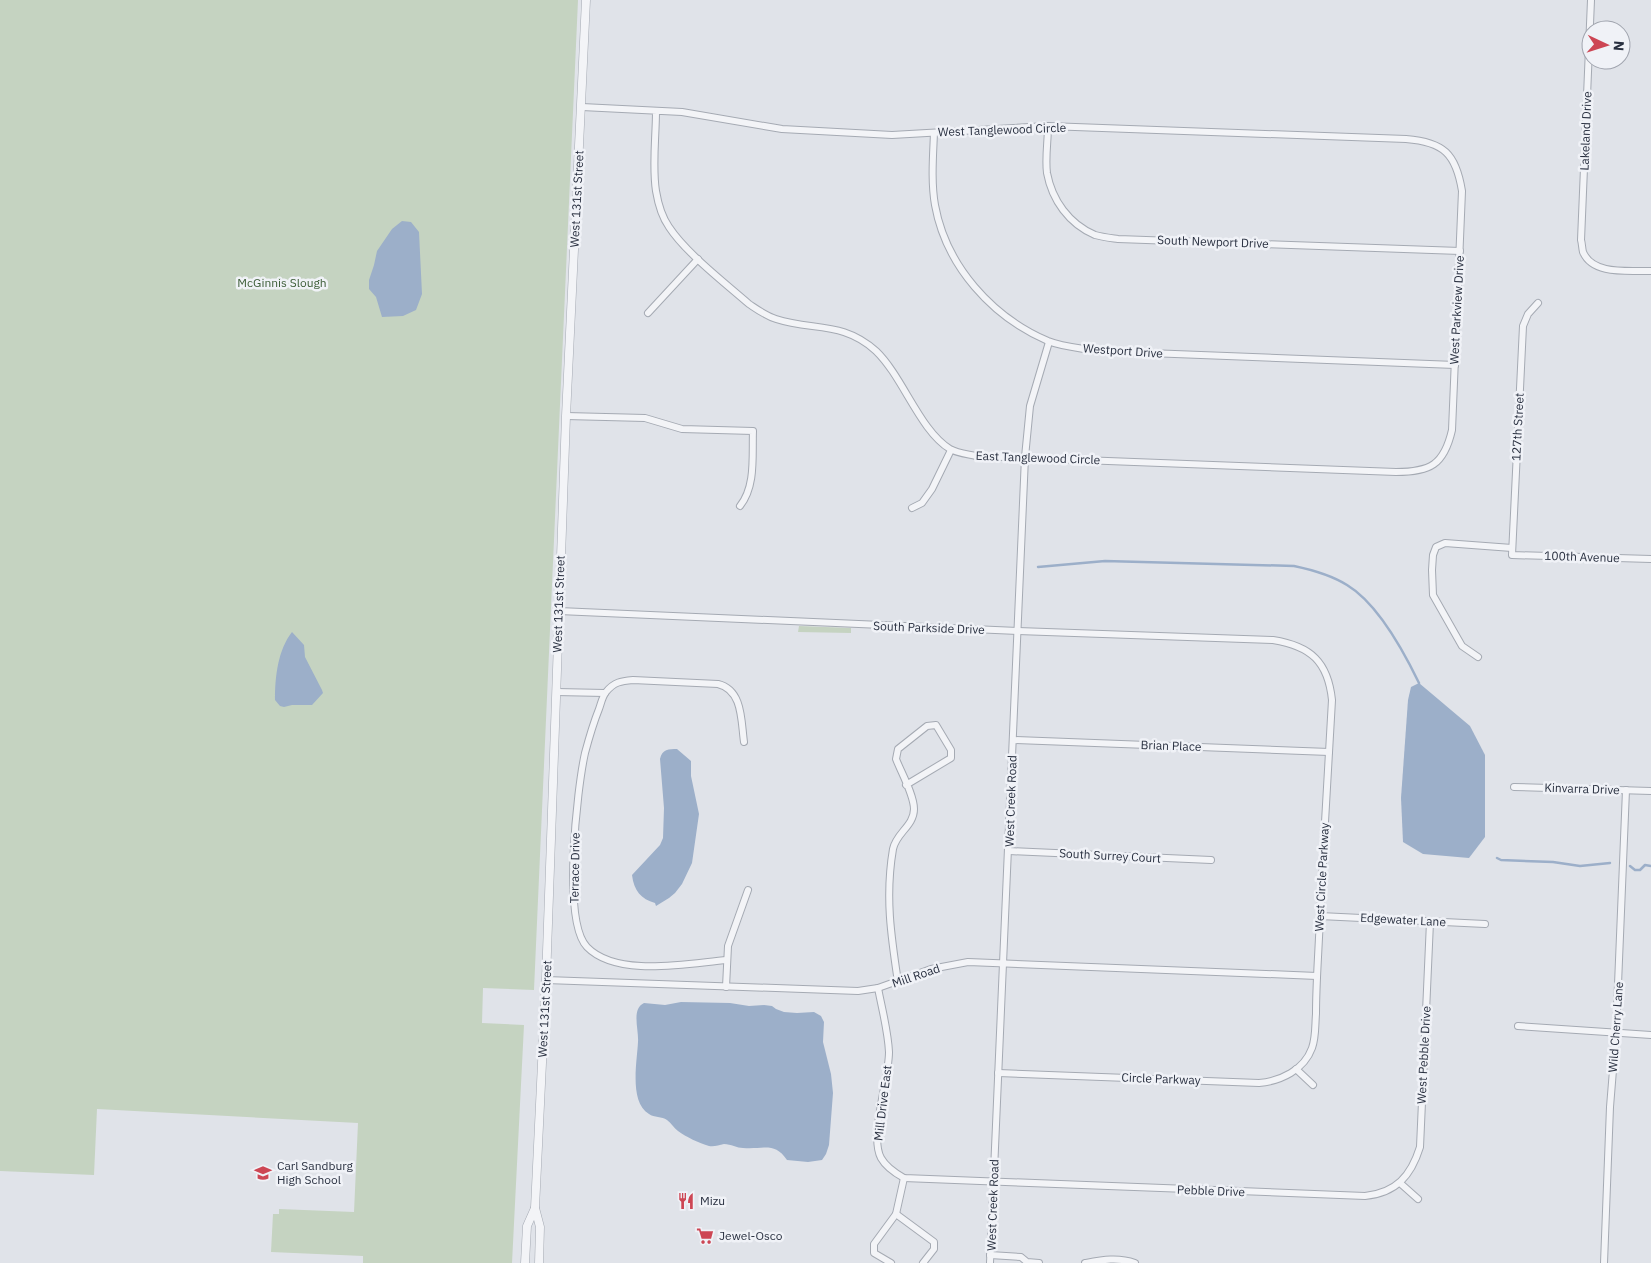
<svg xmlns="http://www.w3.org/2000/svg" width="1651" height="1263" viewBox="0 0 1651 1263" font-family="'IBM Plex Sans',sans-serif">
  <rect width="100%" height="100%" fill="#e0e3e9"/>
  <!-- green -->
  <g fill="#c5d3c1">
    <polygon points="0,0 578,0 534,990 483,988 482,1023 524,1025 512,1263 363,1263 363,1256 271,1252 273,1214 279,1214 279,1209 354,1212 358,1123 97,1109 94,1175 0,1171"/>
    <polygon points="799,626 851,628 851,633 798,632"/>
  </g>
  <!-- water -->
  <g fill="#9cafc9">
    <polygon points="402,221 411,222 419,232 422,294 416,310 403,316 382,317 376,297 369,289 369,280 374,265 377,251 392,229"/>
    <path d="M292,632L304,645L305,657L322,690L323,693L312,705H292L284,707L280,706L275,700C275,676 278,650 292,632Z"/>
    <polygon points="1419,683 1470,726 1485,755 1485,837 1469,858 1423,854 1403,842 1401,798 1408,700 1411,687"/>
    <path d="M677,749L691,761V776L699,814L692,863L682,884L675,893L669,898L656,906L655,903C641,899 634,891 632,875L660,845L663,838L664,808L660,759C662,749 669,749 677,749Z"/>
    <path d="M681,1002L730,1003L749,1006L764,1005L772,1006L776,1009L784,1012L797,1013L814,1012L821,1016L824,1022L823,1042L831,1074L833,1093L829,1145L826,1154L822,1160L808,1162L787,1160C774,1141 763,1150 743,1148C737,1148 731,1144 724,1144C719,1145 714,1147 709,1146C699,1143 686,1137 678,1131C674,1128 671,1123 667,1120C662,1116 654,1118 649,1114C629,1102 637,1062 638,1042C639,1030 631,1009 644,1003L665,1005Z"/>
  </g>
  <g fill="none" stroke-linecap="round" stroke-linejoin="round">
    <!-- stream -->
    <g stroke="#9cafc9" stroke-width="2.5">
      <path d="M1038,567L1105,561L1294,566C1313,570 1331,575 1347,585C1377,603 1404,652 1419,683"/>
      <polyline points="1497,858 1501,860 1553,862 1580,866 1610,863"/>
      <polyline points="1630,866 1635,870 1640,870 1645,865 1651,866"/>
    </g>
    <!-- minor casing -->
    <g stroke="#a5aab3" stroke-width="8">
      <g id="minor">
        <path d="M1591,0L1581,240C1582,243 1582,248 1583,252C1593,276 1630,270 1651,271"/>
        <path d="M582,107L682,112L782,129L892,135L1048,126L1406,139C1444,142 1456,154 1462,191L1452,430C1444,465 1430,472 1396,472L976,456C967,454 957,453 950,449C920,431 903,377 876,351C843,321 813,331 776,319C766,316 758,310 749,304C725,283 686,253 669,227C662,217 658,203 656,191C652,166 656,137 656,111"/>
        <path d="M1048,126C1048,141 1045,158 1047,173C1052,200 1069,224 1095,235C1102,237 1111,238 1118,239L1460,251"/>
        <path d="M934,133C933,157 931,182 935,205C946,266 992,317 1048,341C1063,347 1081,348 1097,351L1455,365"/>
        <polyline points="1538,303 1528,314 1523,326 1512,555 1651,559"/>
        <polyline points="648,313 698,259"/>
        <path d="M566,416L645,418L682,429L753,431C752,456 756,486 740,506"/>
        <polyline points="912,508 922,503 932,489 951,450"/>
        <path d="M559,611L1018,631L1273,640C1311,646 1328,662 1332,700C1327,786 1322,871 1318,957C1317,976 1316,995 1316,1014C1315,1025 1316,1037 1312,1048C1304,1070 1281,1081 1259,1083L998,1073"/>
        <polyline points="1478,657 1462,646 1433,595 1432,570 1433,555 1436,547 1445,543 1512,548"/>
        <polyline points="556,692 605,693"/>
        <polyline points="1013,740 1329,752"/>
        <polyline points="1514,787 1651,791"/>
        <polyline points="1009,851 1211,860"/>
        <polyline points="1320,916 1485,924"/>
        <path d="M727,960C689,963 617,978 587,947C562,921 577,789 585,753C589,738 593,724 599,709C601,704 602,697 606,692C614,682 621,681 633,680L718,684C743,690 741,721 744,742"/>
        <polyline points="546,980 858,991 878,988 931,969 968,962 1317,976"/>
        <path d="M898,982C891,936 885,896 893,849C896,833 914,826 914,809C914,795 901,772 896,759L898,749L927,726L936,725L951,750V758L906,785"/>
        <polyline points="726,987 728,946 748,890"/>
        <path d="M878,988C882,1009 888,1031 889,1052C889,1080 869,1136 881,1158C886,1167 895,1173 904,1178L1365,1196C1396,1193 1411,1176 1420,1147L1430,922"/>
        <polyline points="1518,1026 1651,1035"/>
        <polyline points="1296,1069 1313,1085"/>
        <polyline points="1400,1183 1418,1199"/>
        <polyline points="896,1214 934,1242 934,1249 923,1263"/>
        <polyline points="990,1255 1021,1257 1027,1262 1039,1263"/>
        <polyline points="891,1263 874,1253 874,1244 896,1214 904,1178"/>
        <polyline points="990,1263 1025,457 1030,406 1049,342"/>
        <path d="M1085,1263C1102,1260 1118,1257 1135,1263"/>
        <polyline points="1604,1263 1610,1107 1616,1033 1626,790"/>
      </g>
    </g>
    <!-- tertiary casing -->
    <g stroke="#a5aab3" stroke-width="9">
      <g id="tertiary">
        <polyline points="525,1263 527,1226 535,1208"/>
        <polyline points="539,1263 540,1227 535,1208 546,980 566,416 586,0"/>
      </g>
    </g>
    <!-- minor -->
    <use href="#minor" stroke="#f3f4f7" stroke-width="6"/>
    <!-- tertiary -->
    <use href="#tertiary" stroke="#f3f4f7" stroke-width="8"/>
  </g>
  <!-- icons -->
  <defs>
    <g id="school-bare" transform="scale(1.35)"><path d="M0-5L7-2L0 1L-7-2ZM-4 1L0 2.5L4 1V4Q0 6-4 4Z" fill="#cd4654" stroke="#f0f2f7" stroke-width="2.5" paint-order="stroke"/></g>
    <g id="restaurant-bare" transform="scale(1.35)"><path d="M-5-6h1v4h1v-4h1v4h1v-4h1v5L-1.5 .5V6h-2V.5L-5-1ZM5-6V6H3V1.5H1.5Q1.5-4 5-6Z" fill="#cd4654" stroke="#f0f2f7" stroke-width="2.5" paint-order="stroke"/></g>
    <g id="supermarket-bare" transform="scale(1.35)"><path d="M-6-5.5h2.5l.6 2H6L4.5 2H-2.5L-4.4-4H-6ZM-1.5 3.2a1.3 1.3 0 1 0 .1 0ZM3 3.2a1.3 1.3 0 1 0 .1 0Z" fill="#cd4654" stroke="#f0f2f7" stroke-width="2.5" paint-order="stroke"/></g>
  </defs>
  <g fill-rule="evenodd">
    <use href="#school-bare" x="263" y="1173"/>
    <use href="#restaurant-bare" x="686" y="1201"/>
    <use href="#supermarket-bare" x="705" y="1236"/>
  </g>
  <g text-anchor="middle" stroke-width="5" stroke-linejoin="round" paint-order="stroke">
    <!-- street labels -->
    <g font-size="12" fill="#293040" stroke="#f0f2f7">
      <text transform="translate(1002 130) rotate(-2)" y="4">West Tanglewood Circle</text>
      <text transform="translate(1586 131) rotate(-88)" y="4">Lakeland Drive</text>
      <text transform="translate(577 199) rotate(-87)" y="4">West 131st Street</text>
      <text transform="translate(1213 242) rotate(2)" y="4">South Newport Drive</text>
      <text transform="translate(1457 310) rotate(-87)" y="4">West Parkview Drive</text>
      <text transform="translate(1123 351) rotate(4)" y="4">Westport Drive</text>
      <text transform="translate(1518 427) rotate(-87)" y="4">127th Street</text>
      <text transform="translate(1038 458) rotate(2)" y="4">East Tanglewood Circle</text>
      <text transform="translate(1582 557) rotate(2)" y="4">100th Avenue</text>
      <text transform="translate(559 604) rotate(-88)" y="4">West 131st Street</text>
      <text transform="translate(929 628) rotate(2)" y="4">South Parkside Drive</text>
      <text transform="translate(1171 746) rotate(2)" y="4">Brian Place</text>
      <text transform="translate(1582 789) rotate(2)" y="4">Kinvarra Drive</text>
      <text transform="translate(1011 801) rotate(-88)" y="4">West Creek Road</text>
      <text transform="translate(1110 856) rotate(3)" y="4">South Surrey Court</text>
      <text transform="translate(575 868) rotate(-89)" y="4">Terrace Drive</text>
      <text transform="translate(1322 877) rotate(-87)" y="4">West Circle Parkway</text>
      <text transform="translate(1403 920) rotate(3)" y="4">Edgewater Lane</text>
      <text transform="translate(916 976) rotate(-19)" y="4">Mill Road</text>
      <text transform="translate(545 1009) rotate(-87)" y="4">West 131st Street</text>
      <text transform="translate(1616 1027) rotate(-86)" y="4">Wild Cherry Lane</text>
      <text transform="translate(1424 1055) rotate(-87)" y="4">West Pebble Drive</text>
      <text transform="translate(1161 1079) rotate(2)" y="4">Circle Parkway</text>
      <text transform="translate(883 1103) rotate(-83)" y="4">Mill Drive East</text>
      <text transform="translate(1211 1191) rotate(2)" y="4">Pebble Drive</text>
      <text transform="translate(993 1205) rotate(-88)" y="4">West Creek Road</text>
    </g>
    <!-- park labels -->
    <g font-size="12" fill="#3b5c36" stroke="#f0f2f7">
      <text x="282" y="287">McGinnis Slough</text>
    </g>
    <!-- poi labels -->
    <g font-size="12" fill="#293040" stroke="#f0f2f7" text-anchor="start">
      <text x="277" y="1170">Carl Sandburg<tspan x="277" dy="14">High School</tspan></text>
      <text x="700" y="1205">Mizu</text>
      <text x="719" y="1240">Jewel-Osco</text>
    </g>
  </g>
  <!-- north arrow -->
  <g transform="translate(1606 45) rotate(94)"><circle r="24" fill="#f0f2f7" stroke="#a0a4ae"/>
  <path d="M0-4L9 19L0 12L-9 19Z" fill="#cd4654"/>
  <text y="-8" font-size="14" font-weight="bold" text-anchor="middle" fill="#293040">N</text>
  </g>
</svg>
